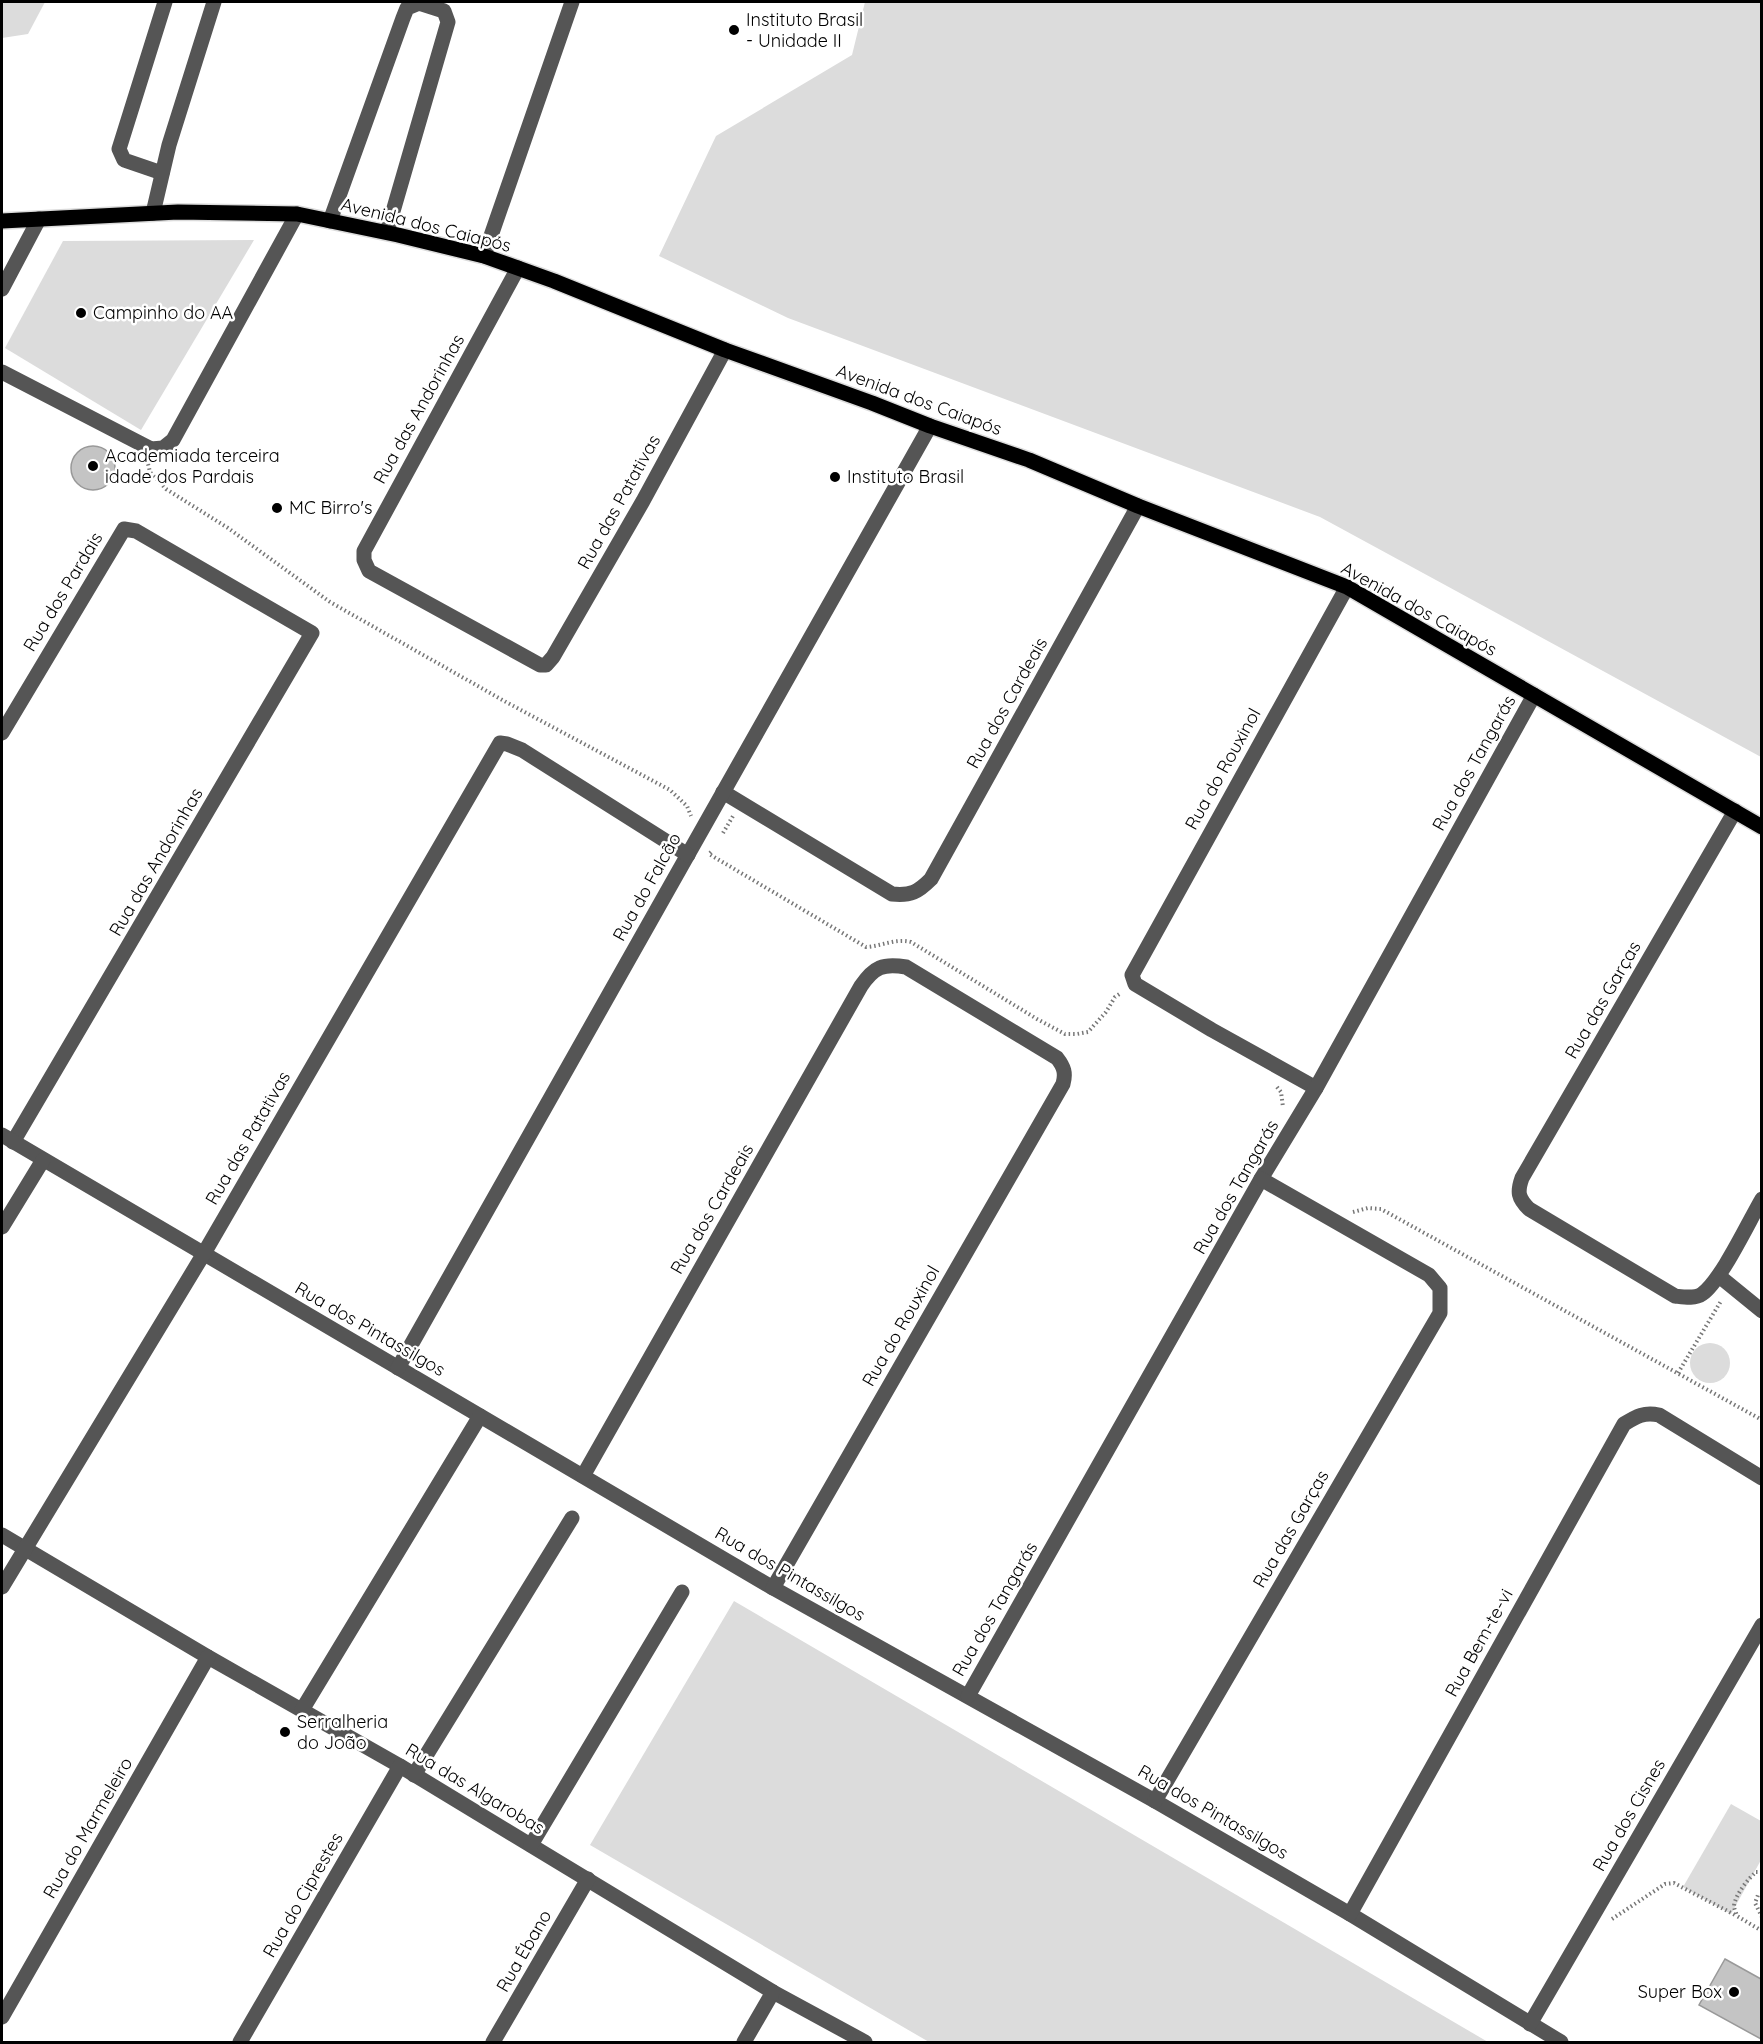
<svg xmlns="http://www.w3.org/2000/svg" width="1763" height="2044" viewBox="0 0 1763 2044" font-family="Quicksand,sans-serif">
  <rect width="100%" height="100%" fill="#fff"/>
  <!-- green -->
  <g fill="#dcdcdc">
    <polygon points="2,2 45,2 28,34 2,38"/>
    <polygon points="865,2 1761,2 1761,757 1320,517 788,318 659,256 716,136 852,55"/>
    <polygon points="254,240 141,430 5,348 63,241"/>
    <circle cx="1710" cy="1363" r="20"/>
    <polygon points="734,1601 1488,2042 929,2042 590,1845"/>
    <polygon points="1731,1804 1761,1821 1761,1860 1731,1914 1683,1887"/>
  </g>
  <!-- building -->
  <g fill="#c4c4c4" stroke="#999" stroke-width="1.5">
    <circle cx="93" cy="468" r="22"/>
    <polygon points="1725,1959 1761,1979 1761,2039 1699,2005"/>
  </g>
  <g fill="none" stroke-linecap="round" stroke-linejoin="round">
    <!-- major casing -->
    <g stroke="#dbdbdb" stroke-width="18">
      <polyline id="major" points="2,221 178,212 297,214 398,235 484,256 554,281 725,350 872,403 930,426 1029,460 1138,506 1347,587 1762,827"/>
    </g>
    <!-- path -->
    <g stroke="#777" stroke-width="4" stroke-dasharray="1.5 3" stroke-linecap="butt">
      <polyline points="148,464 150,472 166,489 228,528 330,602 506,702 670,790 687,806 691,816"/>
      <polyline points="723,833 733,816"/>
      <path d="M711,852L709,854L866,947C882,946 896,938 911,942L1037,1019L1065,1034H1077L1088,1032L1106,1012L1115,997L1121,993"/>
      <polyline points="1277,1087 1281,1092 1283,1107"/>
      <polyline points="1353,1212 1368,1208 1381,1209 1762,1420"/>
      <polyline points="1678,1373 1721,1301"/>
      <path d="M1762,1872H1756C1748,1879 1735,1895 1734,1906C1734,1909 1736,1912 1737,1916L1762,1931"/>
      <polyline points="1762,1894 1758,1895 1755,1903 1762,1917"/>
      <polyline points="1612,1919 1665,1884 1674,1883 1737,1916"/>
    </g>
    <!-- minor -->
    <g stroke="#555" stroke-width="15">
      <polyline points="162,173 124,160 119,149 165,2"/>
      <polyline points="153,213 169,145 214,2"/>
      <polyline points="330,221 403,18 407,8 419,3 444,11 448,22 387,232"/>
      <polyline points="484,256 572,2"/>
      <polyline points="518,268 364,551 364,560 369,571 540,665 546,665 553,657 643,501 725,350"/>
      <polyline points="2,289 39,219"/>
      <polyline points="2,372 151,449 163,448 173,440 297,214"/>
      <polyline points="2,733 124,529 136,531 312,633 13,1142"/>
      <path d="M723,792L892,894C911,896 918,892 931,879L1138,506"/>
      <path d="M1735,811L1522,1178C1517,1192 1518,1198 1529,1209L1675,1296C1684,1297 1695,1299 1702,1294C1721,1281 1749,1221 1762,1199"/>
      <polyline points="1316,1088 1212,1030 1135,984 1132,975 1347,587"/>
      <polyline points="2,1135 773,1588 1155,1801 1350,1914 1561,2042"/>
      <polyline points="2,1227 43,1160"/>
      <polyline points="1719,1276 1762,1311"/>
      <polyline points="398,1368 930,426"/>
      <path d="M583,1476L861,986C874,967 883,963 906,967L1057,1058C1064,1067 1066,1073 1063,1084L773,1588"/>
      <polyline points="2,1535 208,1657 400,1766 773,1992 865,2042"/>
      <polyline points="2,1587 203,1255 500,743 507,744 522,750 688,855"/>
      <polyline points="968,1696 1261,1179 1316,1088 1534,695"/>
      <polyline points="302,1710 480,1416"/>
      <polyline points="414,1775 572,1518"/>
      <polyline points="1155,1801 1440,1313 1440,1288 1429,1275 1261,1179"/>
      <polyline points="531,1845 682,1592"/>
      <path d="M1350,1914L1624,1424C1637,1416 1644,1412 1659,1415L1762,1478"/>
      <polyline points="2,2017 208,1657"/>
      <polyline points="1530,2024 1762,1625"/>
      <polyline points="240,2042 400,1766"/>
      <polyline points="493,2042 588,1879"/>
      <polyline points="744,2042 773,1992"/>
    </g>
    <!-- major -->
    <use href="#major" stroke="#000" stroke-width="15"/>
  </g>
  <!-- markers -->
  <g fill="#000" stroke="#fff" stroke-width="2">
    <circle cx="734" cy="30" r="6"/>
    <circle cx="81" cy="313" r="6"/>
    <circle cx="93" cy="466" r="6"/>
    <circle cx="835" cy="477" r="6"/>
    <circle cx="277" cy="508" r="6"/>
    <circle cx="285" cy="1732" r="6"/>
    <circle cx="1734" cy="1992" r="6"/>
  </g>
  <g text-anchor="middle" stroke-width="5" stroke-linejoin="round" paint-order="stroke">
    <!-- poi labels -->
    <g font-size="18" fill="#000" stroke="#fff" text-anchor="start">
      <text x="746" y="26">Instituto Brasil<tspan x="746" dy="21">- Unidade II</tspan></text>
      <text x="93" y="319">Campinho do AA</text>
      <text x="105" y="462">Academiada terceira<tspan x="105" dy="21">idade dos Pardais</tspan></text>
      <text x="847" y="483">Instituto Brasil</text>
      <text x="289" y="514">MC Birro's</text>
      <text x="297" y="1728">Serralheria<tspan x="297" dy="21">do João</tspan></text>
      <text x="1722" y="1998" text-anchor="end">Super Box</text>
    </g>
    <!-- street labels -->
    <g font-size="18" fill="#000" stroke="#fff">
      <text transform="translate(426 225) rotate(14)" y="6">Avenida dos Caiapós</text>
      <text transform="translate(919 400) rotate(20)" y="6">Avenida dos Caiapós</text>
      <text transform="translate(419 409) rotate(-61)" y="6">Rua das Andorinhas</text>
      <text transform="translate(619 502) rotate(-61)" y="6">Rua das Patativas</text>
      <text transform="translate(63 592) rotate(-59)" y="6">Rua dos Pardais</text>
      <text transform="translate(1419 609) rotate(29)" y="6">Avenida dos Caiapós</text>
      <text transform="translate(1007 703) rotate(-61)" y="6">Rua dos Cardeais</text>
      <text transform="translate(1474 763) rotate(-61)" y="6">Rua dos Tangarás</text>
      <text transform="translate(1223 769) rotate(-61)" y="6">Rua do Rouxinol</text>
      <text transform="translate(156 862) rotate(-60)" y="6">Rua das Andorinhas</text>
      <text transform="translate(647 887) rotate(-61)" y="6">Rua do Falcão</text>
      <text transform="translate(1603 1000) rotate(-60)" y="6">Rua das Garças</text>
      <text transform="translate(248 1138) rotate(-60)" y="6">Rua das Patativas</text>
      <text transform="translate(1236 1187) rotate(-60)" y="6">Rua dos Tangarás</text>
      <text transform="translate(712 1209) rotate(-60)" y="6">Rua dos Cardeais</text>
      <text transform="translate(901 1326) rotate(-60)" y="6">Rua do Rouxinol</text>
      <text transform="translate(370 1329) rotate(30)" y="6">Rua dos Pintassilgos</text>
      <text transform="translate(1291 1529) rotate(-60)" y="6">Rua das Garças</text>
      <text transform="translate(790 1574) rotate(30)" y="6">Rua dos Pintassilgos</text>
      <text transform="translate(995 1609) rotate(-60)" y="6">Rua dos Tangarás</text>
      <text transform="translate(1479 1643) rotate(-61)" y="6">Rua Bem-te-vi</text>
      <text transform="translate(475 1789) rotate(31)" y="6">Rua das Algarobas</text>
      <text transform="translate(1213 1812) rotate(30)" y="6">Rua dos Pintassilgos</text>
      <text transform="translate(1629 1815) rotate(-60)" y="6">Rua dos Cisnes</text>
      <text transform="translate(88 1828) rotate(-60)" y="6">Rua do Marmeleiro</text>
      <text transform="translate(303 1895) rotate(-60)" y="6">Rua do Ciprestes</text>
      <text transform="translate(524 1951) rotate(-60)" y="6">Rua Ébano</text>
    </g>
  </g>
  <!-- border -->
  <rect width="1763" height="2044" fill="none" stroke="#000000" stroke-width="6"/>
</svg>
